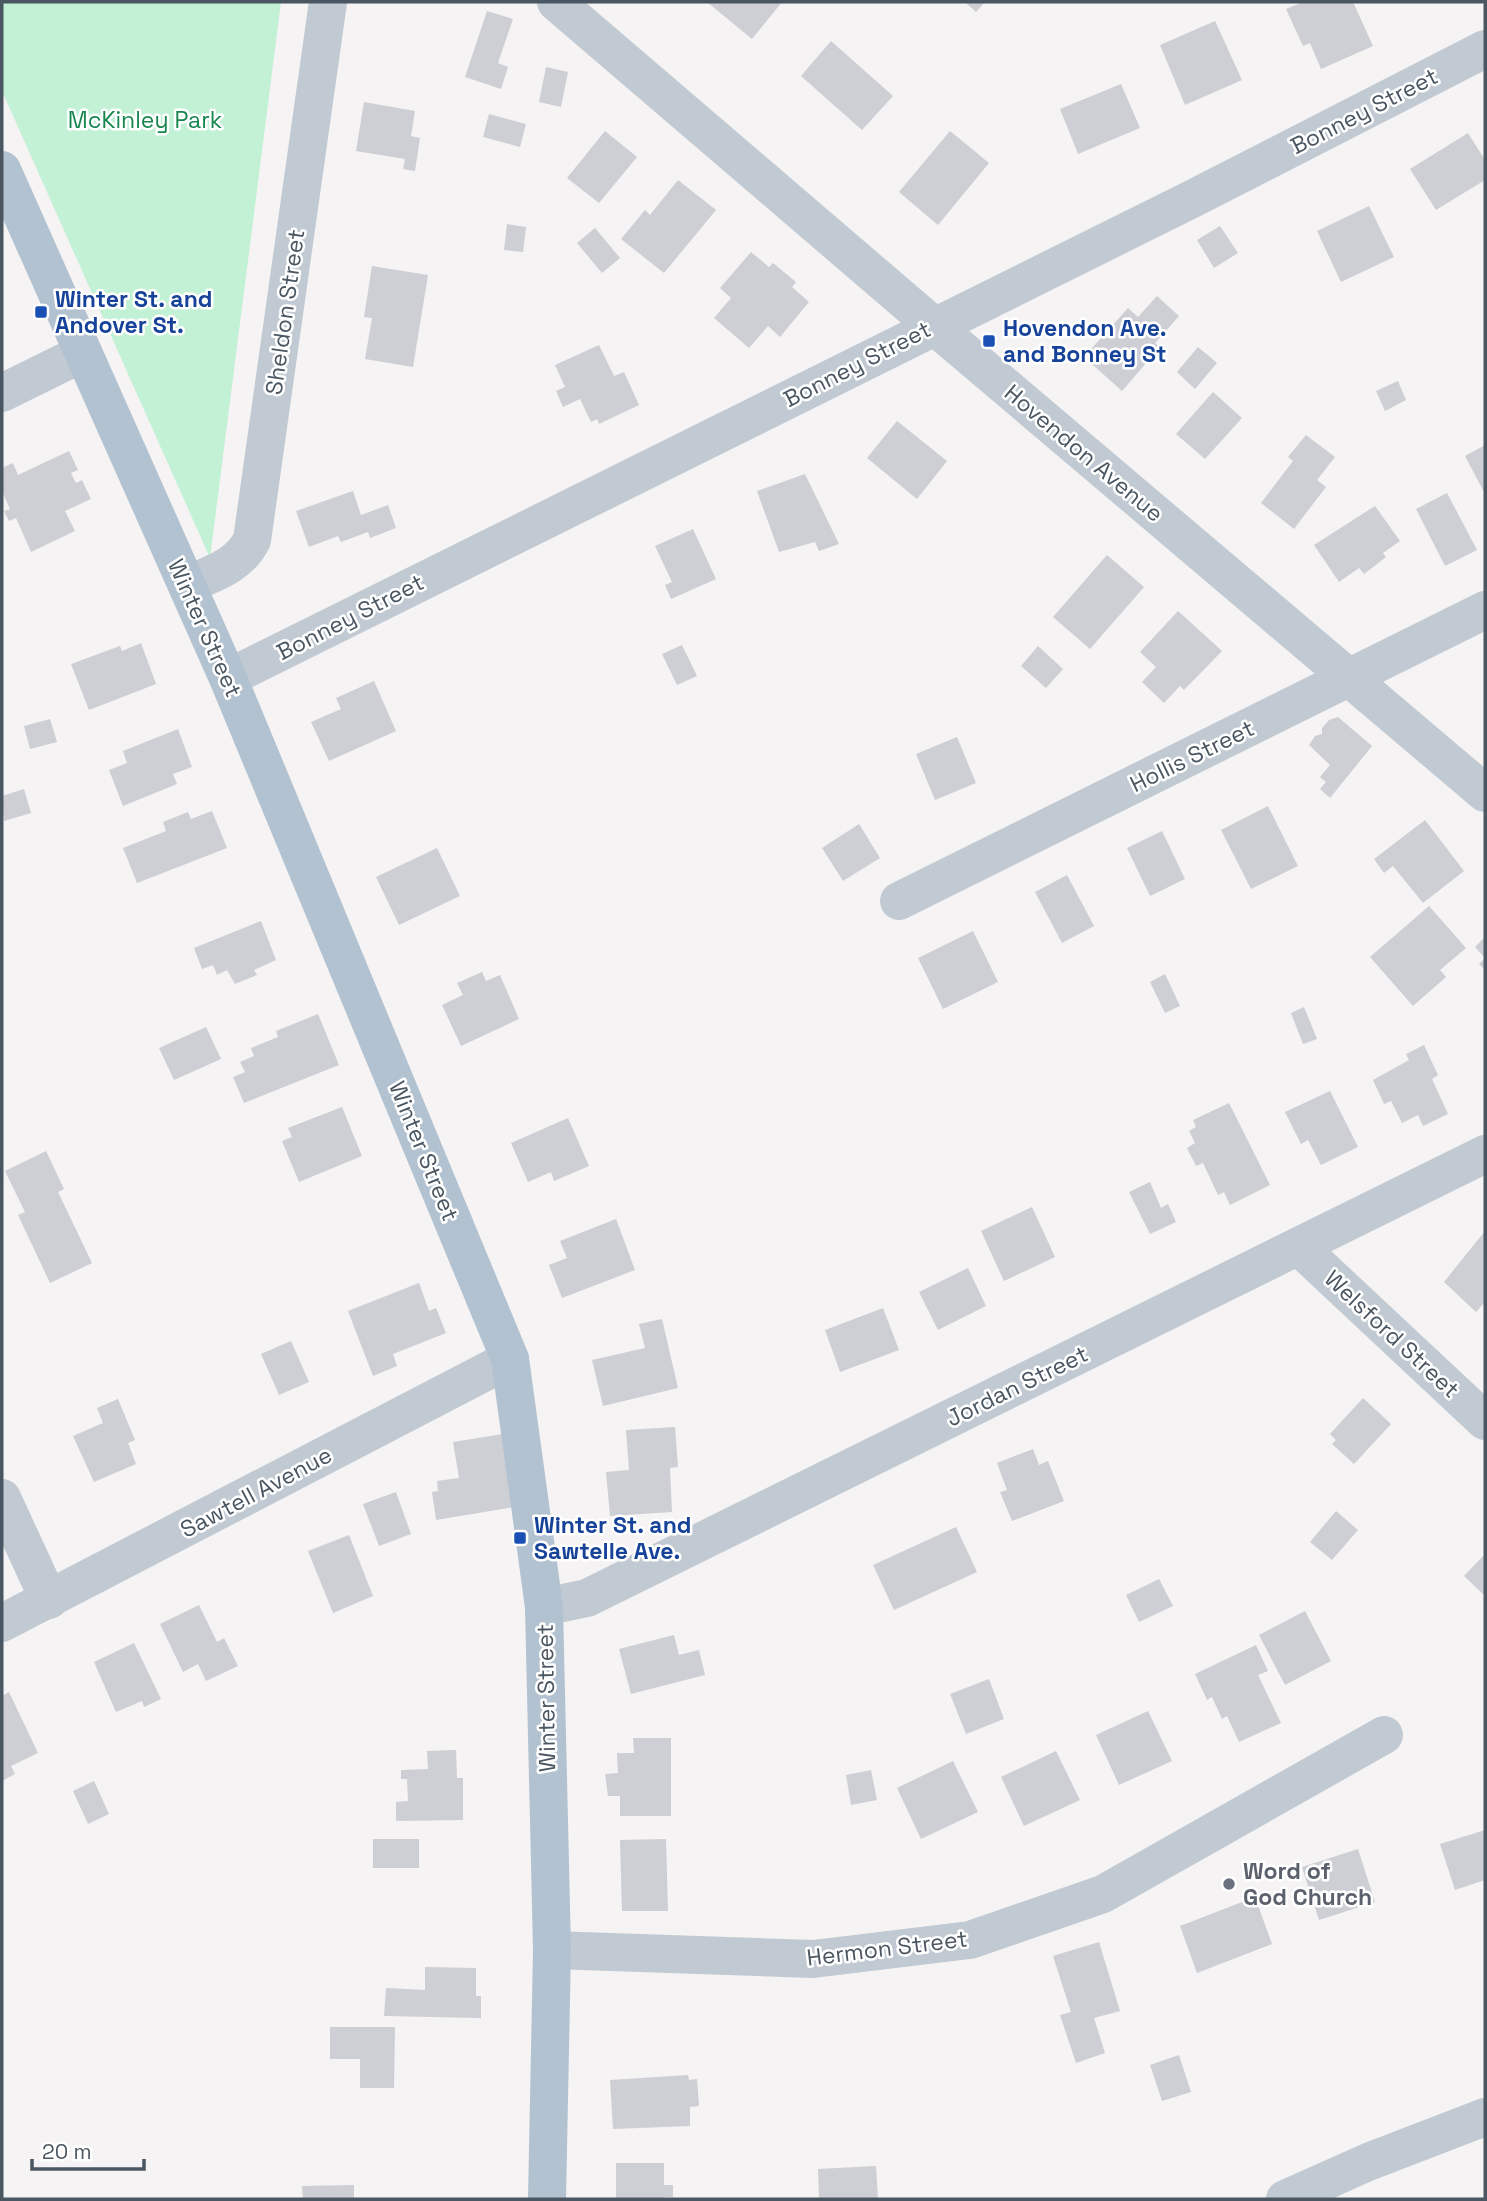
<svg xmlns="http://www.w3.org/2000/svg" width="1487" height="2201" viewBox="0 0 1487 2201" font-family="'Space Grotesk',sans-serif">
  <rect width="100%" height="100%" fill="#f5f3f3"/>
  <!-- green -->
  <polygon fill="#c3f1d5" points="2,2 281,2 210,558 2,91"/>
  <!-- building -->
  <g fill="#cdcfd5">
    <polygon points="707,2 782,2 752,39"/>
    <polygon points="965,2 985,2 976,12"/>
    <polygon points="1303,2 1353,2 1373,46 1321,69 1310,43 1303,46 1286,9"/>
    <polygon points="487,11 513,19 498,63 508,67 501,89 465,77"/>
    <polygon points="1215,21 1242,80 1185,105 1160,45"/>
    <polygon points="831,41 893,96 862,130 801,76"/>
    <polygon points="546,67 568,72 561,107 539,102"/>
    <polygon points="1121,84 1140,128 1078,154 1060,109"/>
    <polygon points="364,102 415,111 411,136 420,138 415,171 403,169 405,159 356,151"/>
    <polygon points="489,114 526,124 520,147 483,137"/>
    <polygon points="605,131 637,157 599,203 567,178"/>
    <polygon points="950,131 989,163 938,225 899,192"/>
    <polygon points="1468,133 1485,160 1485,180 1436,210 1410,169"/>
    <polygon points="678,180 716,210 664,273 621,239 645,210 650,215"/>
    <polygon points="1369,206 1394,257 1341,282 1317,231"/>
    <polygon points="507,224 526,227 523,252 504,250"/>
    <polygon points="1220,226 1238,253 1214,268 1197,240"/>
    <polygon points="595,228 620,258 602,273 577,243"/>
    <polygon points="751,252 769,267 773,263 796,282 792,287 809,302 780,337 768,326 749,348 714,318 731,298 720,288"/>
    <polygon points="372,266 428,275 413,367 365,359 372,318 364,317"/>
    <polygon points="1157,296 1179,316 1155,343 1160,347 1122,391 1084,357 1128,308 1138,317"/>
    <polygon points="599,345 614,376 624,372 639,405 599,424 597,419 591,422 580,399 563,407 556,391 565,387 555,365"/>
    <polygon points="1198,347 1217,363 1195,389 1177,372"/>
    <polygon points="1398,381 1406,400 1385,411 1376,391"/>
    <polygon points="1213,392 1242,418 1205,459 1176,434"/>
    <polygon points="897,421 947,461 917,499 867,458"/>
    <polygon points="1306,435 1335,457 1317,480 1326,487 1294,529 1261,503 1293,461 1288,457"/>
    <polygon points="1485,445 1485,494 1465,456"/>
    <polygon points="69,451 78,470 71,473 76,483 82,480 91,499 65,511 75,531 31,552 16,518 9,521 4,511 10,509 2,491 2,468 13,463 18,475"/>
    <polygon points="805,474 839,544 819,551 815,542 779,552 757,491"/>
    <polygon points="353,491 361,515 388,505 396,528 370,538 368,532 341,542 338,536 309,547 296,511"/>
    <polygon points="1447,493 1477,550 1445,566 1416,509"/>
    <polygon points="1375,506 1400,541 1383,553 1386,557 1364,574 1359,568 1339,582 1314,545"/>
    <polygon points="693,529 716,579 671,599 665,585 672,582 655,546"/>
    <polygon points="1107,555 1144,587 1090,649 1053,617"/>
    <polygon points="1178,611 1222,651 1184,690 1180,686 1164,703 1142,682 1156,667 1140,652"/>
    <polygon points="141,643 156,684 89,710 71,664 120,646 122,651"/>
    <polygon points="682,645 697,676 677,685 662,654"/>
    <polygon points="1038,646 1063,669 1046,688 1021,666"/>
    <polygon points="374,681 396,731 329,761 311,722 341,709 336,698"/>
    <polygon points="1338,717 1372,746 1330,798 1320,789 1326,782 1320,777 1330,765 1309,745 1315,736 1322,734 1322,728 1329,720"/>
    <polygon points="50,719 57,742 30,749 24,726"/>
    <polygon points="178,729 192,767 173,774 177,784 123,806 109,770 127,763 123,751"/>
    <polygon points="957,737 976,783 935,800 916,754"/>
    <polygon points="24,789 31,813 4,821 2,796"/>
    <polygon points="1268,806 1298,866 1251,889 1221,830"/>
    <polygon points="212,811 227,848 137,883 123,848 166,831 163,822 188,812 191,819"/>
    <polygon points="1425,820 1464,871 1423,903 1393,866 1384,873 1374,859"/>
    <polygon points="859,824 880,858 843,881 822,848"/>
    <polygon points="1162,831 1185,879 1150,896 1127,848"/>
    <polygon points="437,848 460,896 399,925 376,877"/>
    <polygon points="1067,875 1094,926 1062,943 1035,892"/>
    <polygon points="1429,906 1466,948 1440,970 1446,977 1413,1006 1370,957"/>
    <polygon points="261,921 276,960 254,970 257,975 235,984 227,970 217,975 213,965 202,969 194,948"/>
    <polygon points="973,931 998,982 943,1009 918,958"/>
    <polygon points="1485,937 1485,970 1479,964 1485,958 1475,947"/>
    <polygon points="482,972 486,981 500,975 519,1019 461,1046 442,1005 463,995 457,983"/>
    <polygon points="1165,974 1180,1006 1165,1013 1150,982"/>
    <polygon points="1304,1007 1317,1039 1303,1044 1291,1013"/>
    <polygon points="318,1014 339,1065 244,1103 233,1077 245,1072 240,1062 254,1056 251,1048 278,1037 276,1031"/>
    <polygon points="206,1027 221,1059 174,1080 159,1048"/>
    <polygon points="1424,1045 1438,1075 1432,1079 1448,1114 1423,1126 1418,1115 1402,1123 1391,1101 1384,1104 1373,1080 1409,1060 1406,1054"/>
    <polygon points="1330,1091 1358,1147 1321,1165 1308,1140 1301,1144 1285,1112"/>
    <polygon points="1229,1103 1270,1185 1230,1205 1224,1192 1218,1195 1203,1163 1196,1166 1187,1148 1195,1143 1189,1131 1196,1127 1193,1120"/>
    <polygon points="342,1107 362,1156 299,1182 282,1141 292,1137 288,1128"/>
    <polygon points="568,1118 589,1166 554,1181 551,1172 528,1182 511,1143"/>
    <polygon points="46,1151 64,1189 58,1192 92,1263 50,1283 18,1215 25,1212 5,1171"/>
    <polygon points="1150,1182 1161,1208 1168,1204 1176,1222 1150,1234 1129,1192"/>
    <polygon points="1032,1207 1055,1257 1004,1281 981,1231"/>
    <polygon points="616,1219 635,1270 562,1298 549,1265 567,1258 560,1241"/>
    <polygon points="1485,1231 1485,1302 1476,1312 1444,1282"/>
    <polygon points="968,1268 986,1306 938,1330 919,1292"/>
    <polygon points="419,1283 429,1311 436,1308 446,1333 393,1354 397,1366 373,1376 348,1311"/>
    <polygon points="883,1308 899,1350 840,1372 825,1330"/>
    <polygon points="662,1319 678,1388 603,1406 592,1360 645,1348 639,1324"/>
    <polygon points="291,1341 309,1382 279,1395 261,1354"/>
    <polygon points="1363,1398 1391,1424 1354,1464 1332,1444 1336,1440 1330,1434"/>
    <polygon points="118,1399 135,1440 128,1443 136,1464 94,1482 73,1436 103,1423 97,1408"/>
    <polygon points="675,1427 678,1467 670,1468 672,1512 610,1516 606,1472 629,1470 626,1430"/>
    <polygon points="503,1434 514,1507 436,1520 432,1492 438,1491 437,1481 459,1478 453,1442"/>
    <polygon points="1033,1449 1039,1465 1048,1461 1064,1501 1012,1521 1000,1492 1007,1490 997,1463"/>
    <polygon points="396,1492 411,1534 379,1546 363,1504"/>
    <polygon points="1336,1511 1358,1530 1332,1560 1310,1542"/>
    <polygon points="956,1527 977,1572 894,1610 873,1565"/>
    <polygon points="349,1535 373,1596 333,1613 308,1551"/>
    <polygon points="1485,1554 1485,1596 1464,1576"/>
    <polygon points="1159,1579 1173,1606 1139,1622 1126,1595"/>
    <polygon points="199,1605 217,1642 224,1638 238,1666 206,1681 198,1664 183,1672 160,1624"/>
    <polygon points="1305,1611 1331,1661 1285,1685 1259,1635"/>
    <polygon points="674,1635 679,1655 699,1650 705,1675 631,1694 619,1649"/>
    <polygon points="134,1643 161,1699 144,1707 142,1701 116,1712 94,1662"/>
    <polygon points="1256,1645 1268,1671 1258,1675 1281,1723 1239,1742 1227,1716 1222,1719 1212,1697 1207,1700 1195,1674"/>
    <polygon points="989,1679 1004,1719 966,1734 950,1694"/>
    <polygon points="9,1692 38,1753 11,1766 15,1774 2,1781 2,1696"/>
    <polygon points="1148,1711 1172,1761 1119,1785 1096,1735"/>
    <polygon points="633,1738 671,1738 671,1816 620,1816 620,1796 608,1796 605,1774 618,1773 617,1753 634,1753"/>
    <polygon points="456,1750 457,1778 463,1778 463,1820 396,1821 396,1802 408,1801 407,1779 401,1779 401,1770 428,1769 427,1751"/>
    <polygon points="1056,1751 1080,1800 1024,1826 1001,1777"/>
    <polygon points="953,1761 978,1812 921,1839 897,1788"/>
    <polygon points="871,1770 877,1800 851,1805 846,1775"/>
    <polygon points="94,1781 109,1814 88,1824 73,1791"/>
    <polygon points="1485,1830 1485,1880 1455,1890 1440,1844"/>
    <rect x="373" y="1839" width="46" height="29"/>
    <polygon points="666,1839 668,1911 622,1911 620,1840"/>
    <polygon points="1358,1849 1375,1902 1319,1920 1302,1867"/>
    <polygon points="1255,1897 1272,1944 1197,1973 1180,1926"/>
    <polygon points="1099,1942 1120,2011 1094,2018 1105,2053 1076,2063 1060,2015 1071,2012 1053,1956"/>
    <polygon points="425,1967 476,1968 476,1996 481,1996 481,2018 384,2016 386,1988 425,1990"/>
    <polygon points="330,2027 395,2027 394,2088 360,2088 360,2059 330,2059"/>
    <polygon points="1179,2055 1191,2092 1162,2101 1150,2065"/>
    <polygon points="688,2075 689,2080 697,2079 699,2106 690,2107 690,2126 613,2129 610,2080"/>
    <polygon points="616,2163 664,2163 664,2185 673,2185 673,2197 664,2197 664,2199 616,2199"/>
    <polygon points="876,2166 878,2199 819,2199 818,2169"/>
    <polygon points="354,2185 354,2199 303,2199 302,2186"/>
  </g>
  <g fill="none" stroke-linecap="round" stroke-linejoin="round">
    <!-- minor -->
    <g stroke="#c1cad2" stroke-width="38">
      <polyline points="556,2 934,326 1485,793"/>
      <polyline points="2,393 83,353"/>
      <path d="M187,585C213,573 238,567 252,540L328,2"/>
      <polyline points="228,678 1192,199 1485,49"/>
      <polyline points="899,901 1485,610"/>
      <polyline points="1299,1247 1485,1421"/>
      <polyline points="2,1498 49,1600"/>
      <polyline points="544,1607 587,1598 1485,1154"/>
      <polyline points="2,1623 510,1359"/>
      <polyline points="552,1950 813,1959 970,1940 1103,1894 1384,1735"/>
      <polyline points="1285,2199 1368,2162 1485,2117"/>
    </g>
    <!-- major -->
    <polyline stroke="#b3c2d1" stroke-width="38" points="2,170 228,678 510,1359 544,1607 552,1950 547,2199"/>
  </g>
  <!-- markers -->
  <g fill="#1a4fb4" stroke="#fff" stroke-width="2.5">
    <rect x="34" y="305" width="14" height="14" rx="3.5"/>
    <rect x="982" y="334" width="14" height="14" rx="3.5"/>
    <rect x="513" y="1531" width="14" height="14" rx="3.5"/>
  </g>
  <circle fill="#6b7280" stroke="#fff" stroke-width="2.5" cx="1229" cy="1884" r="7"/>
  <g text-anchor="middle" stroke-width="5" stroke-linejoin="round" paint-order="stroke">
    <!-- street labels -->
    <g font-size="23" fill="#4a5661" stroke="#fff">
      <text transform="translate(1364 111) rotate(-27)" y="8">Bonney Street</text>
      <text transform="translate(285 312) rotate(-82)" y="8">Sheldon Street</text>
      <text transform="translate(857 364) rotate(-27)" y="8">Bonney Street</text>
      <text transform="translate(1084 453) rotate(40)" y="8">Hovendon Avenue</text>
      <text transform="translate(350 617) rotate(-27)" y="8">Bonney Street</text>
      <text transform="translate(205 628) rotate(66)" y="8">Winter Street</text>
      <text transform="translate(1192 756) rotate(-26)" y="8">Hollis Street</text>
      <text transform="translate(424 1151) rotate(68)" y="8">Winter Street</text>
      <text transform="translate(1392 1334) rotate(43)" y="8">Welsford Street</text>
      <text transform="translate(1017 1386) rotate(-26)" y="8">Jordan Street</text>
      <text transform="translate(256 1492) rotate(-28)" y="8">Sawtell Avenue</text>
      <text transform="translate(546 1698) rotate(-91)" y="8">Winter Street</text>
      <text transform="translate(887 1948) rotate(-7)" y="8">Hermon Street</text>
    </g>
    <!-- park labels -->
    <g font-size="23" fill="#17864f" stroke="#fff">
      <text x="145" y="128">McKinley Park</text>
    </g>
    <!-- transit labels -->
    <g font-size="23" font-weight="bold" fill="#164399" stroke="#fff" text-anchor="start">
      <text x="55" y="307">Winter St. and<tspan x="55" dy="26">Andover St.</tspan></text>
      <text x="1003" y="336">Hovendon Ave.<tspan x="1003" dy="26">and Bonney St</tspan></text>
      <text x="534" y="1533">Winter St. and<tspan x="534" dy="26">Sawtelle Ave.</tspan></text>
    </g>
    <!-- worship labels -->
    <g font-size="23" font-weight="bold" fill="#5b616d" stroke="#fff" text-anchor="start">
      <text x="1243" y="1879">Word of<tspan x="1243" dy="26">God Church</tspan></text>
    </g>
  </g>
  <!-- border -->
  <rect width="1487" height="2201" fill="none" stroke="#4a5661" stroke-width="7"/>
  <!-- scale -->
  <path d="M32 2159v10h112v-10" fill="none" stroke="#4a5661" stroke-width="3.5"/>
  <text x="42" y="2159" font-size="21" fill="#4a5661" stroke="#ffffff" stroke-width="5" paint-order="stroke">20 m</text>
</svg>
